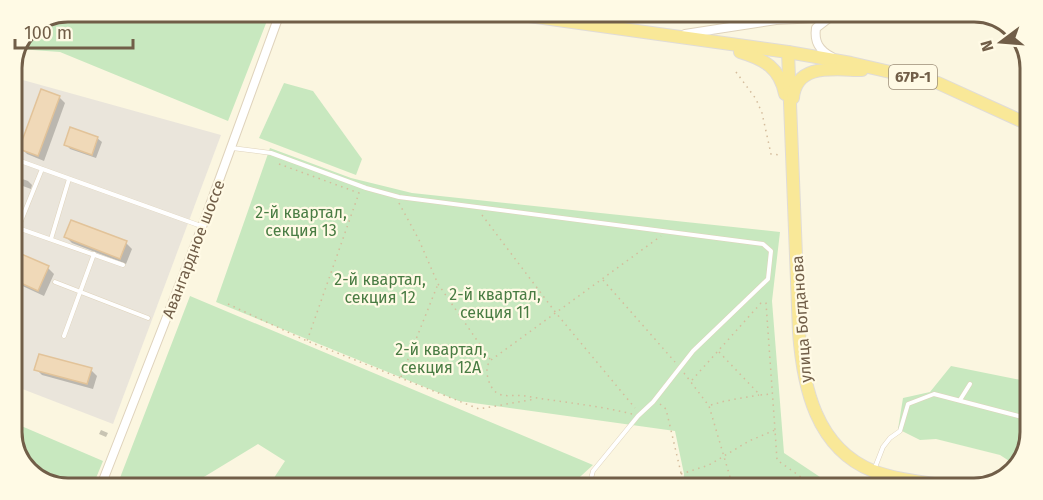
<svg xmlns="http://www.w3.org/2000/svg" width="1043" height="500" viewBox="0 0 1043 500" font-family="'Fira Sans',sans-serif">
  <rect width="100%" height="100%" fill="#fbf6e0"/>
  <!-- industrial -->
  <polygon fill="#eae5db" points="12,77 221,135 113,424 12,385"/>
  <!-- green -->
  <g fill="#c8e8bf">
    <polygon points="68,12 270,13 228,121 60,52 19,49 29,28"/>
    <polygon points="284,83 313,91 362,159 356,175 259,138"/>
    <polygon points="270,148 351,178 412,193 780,232 772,301 784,453 835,487 683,486 684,474 675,431 459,401 216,302"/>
    <polygon points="190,296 593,465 570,486 270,484 285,461 258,444 194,483 118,483"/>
    <polygon points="951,366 1026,381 1025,456 1017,466 1000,455 936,439 920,440 898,429 903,398 930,392"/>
    <path d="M12,422L103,461L94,483L44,482C22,463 12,453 12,422Z"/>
  </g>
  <!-- shadow -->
  <g fill="#0003">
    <polygon points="59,97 65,103 44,161 27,154 21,148"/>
    <polygon points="97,138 102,142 96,158 70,149 66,144"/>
    <polygon points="12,169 16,172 14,176 28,181 32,185 31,189 20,185 12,205"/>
    <polygon points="66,237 126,243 132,249 126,264 72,243"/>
    <polygon points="48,268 54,274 44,296 16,283 12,280 12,271"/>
    <polygon points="12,327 20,332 15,345 12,344"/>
    <polygon points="36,369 91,370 97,376 93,389 42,375"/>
    <polygon points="101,430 108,433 106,437 99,434"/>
  </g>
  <!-- building -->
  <g fill="#f0d9b8" stroke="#e2c399" stroke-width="1.5">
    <polygon points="41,89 60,96 38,156 19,149"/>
    <polygon points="70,127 98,137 92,155 64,145"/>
    <polygon points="71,220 127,241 120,259 64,237"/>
    <polygon points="19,253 49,266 38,291 12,279 12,268"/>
    <polygon points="39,354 92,368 87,384 34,370"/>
  </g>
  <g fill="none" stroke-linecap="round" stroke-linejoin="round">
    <!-- service casing -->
    <g stroke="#dfd3bc" stroke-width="5">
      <g id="service">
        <polyline points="232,148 271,153 366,188 399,197 763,244 771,251 768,279 693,351 653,402 638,416 593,471 589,486"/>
        <polyline points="12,158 201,226"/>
        <polyline points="18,228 123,265"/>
        <polyline points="51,239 69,179"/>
        <polyline points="12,243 42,169"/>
        <polyline points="55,282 148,318"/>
        <polyline points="64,336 94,254"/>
        <polyline points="960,400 970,384"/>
        <polyline points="874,470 883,447 890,438 900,431 908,404 934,394 1026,418"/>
      </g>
    </g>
    <!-- minor casing -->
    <g stroke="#dfd3bc" stroke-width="10">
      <g id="minor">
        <path d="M829,18L816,28C814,42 819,50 832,57"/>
        <polyline points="685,34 776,20 839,17"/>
        <polyline points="102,483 202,227 280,13"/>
      </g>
    </g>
    <!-- primary casing -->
    <g stroke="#e0dcd7" stroke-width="14">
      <g id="primary">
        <polyline points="522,15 788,52 851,63 938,83 1030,125"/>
        <path d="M740,52C764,59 780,68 785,94"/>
        <path d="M788,52L799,332C803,387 816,448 873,471C900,481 931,483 960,488"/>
        <path d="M793,98C796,62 836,70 862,70"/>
      </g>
    </g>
    <!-- path -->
    <g stroke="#d4bc9c" stroke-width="1.5" stroke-dasharray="1.5 4.5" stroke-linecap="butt">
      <polyline points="736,72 756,99 762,113 771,154 781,155"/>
      <polyline points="279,164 359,193 307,341"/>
      <polyline points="399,203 419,240 438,284 490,359"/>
      <polyline points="482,215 556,313 635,408"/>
      <polyline points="603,280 675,362"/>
      <polyline points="228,304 307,341 479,409 535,399"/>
      <polyline points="719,352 760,395 771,394"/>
      <polyline points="684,373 709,406 733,487"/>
      <polyline points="401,377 438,284"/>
      <polyline points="692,380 761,303 766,303 775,430"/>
      <polyline points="660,404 666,409 681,473"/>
      <polyline points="711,405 725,401 759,395"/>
      <path d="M632,414C596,405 560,402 525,396C516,394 505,398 497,393C488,387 483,367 491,360L661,236"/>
      <polyline points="680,486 681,474 709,465 749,441 775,430 777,460 815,487"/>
      <polyline points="777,487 802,479"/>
    </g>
    <!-- service -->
    <use href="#service" stroke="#fff" stroke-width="4"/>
    <!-- minor -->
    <use href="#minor" stroke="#fff" stroke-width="8"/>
    <!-- primary -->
    <use href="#primary" stroke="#f9e898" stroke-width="12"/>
  </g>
  <g text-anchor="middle" stroke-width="4.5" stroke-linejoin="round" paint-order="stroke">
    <!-- shield labels -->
    <rect fill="#fffae5" stroke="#9c8d77" stroke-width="1.5" x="889" y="65" width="48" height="24" rx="4.5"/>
    <g font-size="15" font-weight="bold" fill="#715e48">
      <text x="913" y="82">67Р-1</text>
    </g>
    <!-- park labels -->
    <g font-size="16" fill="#497c43" stroke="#fffae5">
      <text x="301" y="218">2-й квартал,<tspan x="301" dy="18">секция 13</tspan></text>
      <text x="380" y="285">2-й квартал,<tspan x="380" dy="18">секция 12</tspan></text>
      <text x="495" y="300">2-й квартал,<tspan x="495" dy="18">секция 11</tspan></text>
      <text x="441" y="355">2-й квартал,<tspan x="441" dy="18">секция 12А</tspan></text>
    </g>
    <!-- street labels -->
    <g font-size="16" fill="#715e48" stroke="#fffae5">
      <text transform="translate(193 249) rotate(-69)" y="6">Авангардное шоссе</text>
      <text transform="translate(801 319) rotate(-94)" y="6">улица Богданова</text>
    </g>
  </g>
  <!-- crop -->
  <path d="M0 0H1043V500H0ZM68 22H974A46 46 0 0 1 1020 68V432A46 46 0 0 1 974 478H68A46 46 0 0 1 22 432V68A46 46 0 0 1 68 22Z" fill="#fffae5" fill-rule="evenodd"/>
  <path fill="none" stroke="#715e48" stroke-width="3" d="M68 22H974A46 46 0 0 1 1020 68V432A46 46 0 0 1 974 478H68A46 46 0 0 1 22 432V68A46 46 0 0 1 68 22Z"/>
  <!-- north arrow -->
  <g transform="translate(1001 42) rotate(254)" stroke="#fffae5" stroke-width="4.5" paint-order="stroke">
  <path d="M0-4.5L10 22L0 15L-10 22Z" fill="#715e48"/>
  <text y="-9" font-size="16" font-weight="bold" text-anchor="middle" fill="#715e48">N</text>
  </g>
  <!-- scale -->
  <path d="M15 39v9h118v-9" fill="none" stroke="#715e48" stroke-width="3"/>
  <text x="24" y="39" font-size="18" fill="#715e48" stroke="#fffae5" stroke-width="4.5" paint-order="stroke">100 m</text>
</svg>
